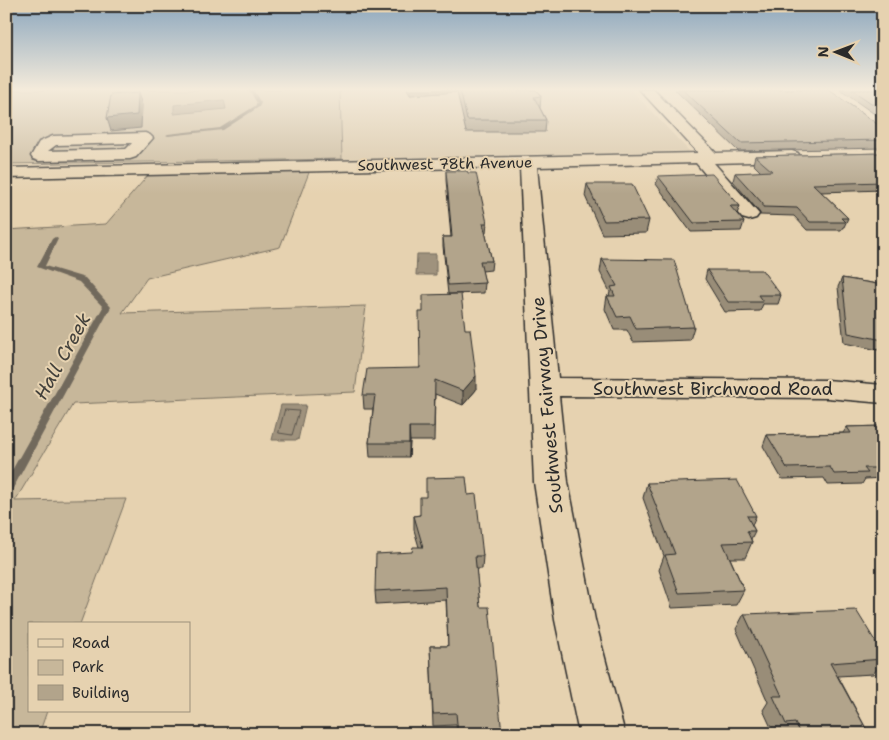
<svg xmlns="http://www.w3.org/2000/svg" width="889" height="740" viewBox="0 0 889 740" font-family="'Shantell Sans',sans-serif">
  <rect width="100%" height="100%" fill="#e6d2b0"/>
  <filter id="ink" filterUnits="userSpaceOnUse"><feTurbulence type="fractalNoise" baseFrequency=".02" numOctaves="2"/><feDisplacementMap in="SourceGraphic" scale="10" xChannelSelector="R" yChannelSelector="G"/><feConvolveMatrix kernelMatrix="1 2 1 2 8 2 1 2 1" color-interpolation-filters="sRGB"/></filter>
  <g filter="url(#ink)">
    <!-- built -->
    <polygon fill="#d6c4a5" points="340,90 631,90 689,151 342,159"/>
    <!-- green -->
    <g fill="#c7b79a" stroke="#797162">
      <polygon points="6,90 340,90 342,159 6,164"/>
      <polygon points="310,170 280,247 147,278 122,313 366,306 355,392 73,404 15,501 126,499 80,624 29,624 29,711 47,711 39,734 6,734 6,230 106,224 150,173"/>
    </g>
    <!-- water -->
    <g fill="#9f927d" stroke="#71695c">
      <polygon points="224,100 226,109 174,114 174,105"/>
      <polygon points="417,254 436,254 436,275 416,275"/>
      <polygon points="281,405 306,405 298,440 272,440"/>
    </g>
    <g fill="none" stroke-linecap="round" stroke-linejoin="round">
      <!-- shore -->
      <polygon stroke="#59544c" stroke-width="1" points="285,410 299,411 292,435 279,433"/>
      <!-- stream -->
      <g fill="#71695c" fill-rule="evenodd">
        <polygon points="249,90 253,90 261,103 259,107 223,130 168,136 166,135 168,134 220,128 255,106 257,103"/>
        <polygon points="55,237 58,239 45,266 85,278 111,307 10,494 6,495 6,481 103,307 79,282 37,267 52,239"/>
      </g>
      <!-- minor casing -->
      <g stroke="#2b2b2b" stroke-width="3">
        <g id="minor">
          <polygon points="640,90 654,90 716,153 792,151 798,153 800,156 798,159 792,161 714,163 759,214 756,218 749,220 742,218 696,163 537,167 558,378 827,380 883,385 883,403 827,398 559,396 568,482 595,620 625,734 579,734 555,620 534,482 520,167 6,178 6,168 698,153"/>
          <path d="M145,133L150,135L153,138L136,157L130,159L39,161L33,159L31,156L39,142L53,136ZM132,143L126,149L48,151L56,145Z"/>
        </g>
      </g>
      <!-- minor -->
      <use href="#minor" fill="#e6d2b0" fill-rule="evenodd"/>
    </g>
    <!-- wall -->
    <g fill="#998d78" stroke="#2b2b2b">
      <polygon points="407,90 536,90 541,96 540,108 546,120 545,132 466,132 457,92 410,95"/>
      <polygon points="675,90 829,90 880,126 883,127 883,148 738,151"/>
      <polygon points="840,90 883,90 883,120"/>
      <polygon points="883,153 883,190 821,192 848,218 844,227 843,227 841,230 807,230 794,216 760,215 760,213 733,181 735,173 761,172 753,164 755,156"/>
      <polygon points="446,171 487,223 486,232 485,232 492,261 491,270 482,271 485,283 484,293 448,294 443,246 443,237 451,237 446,180"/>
      <polygon points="658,176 740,206 737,214 744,222 741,231 691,232 656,184"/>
      <polygon points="587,184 649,220 646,233 602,234 585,196"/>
      <polygon points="602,259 694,327 690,340 633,342 627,330 614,330 605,309 607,296 609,296 610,292 600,272"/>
      <polygon points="707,270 781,295 778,304 763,304 760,311 725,312 705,279"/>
      <polygon points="842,278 883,285 883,351 844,343 838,287"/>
      <polygon points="423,312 465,329 476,390 463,405 435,394 434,441 410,441 409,457 370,457 369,443 373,409 364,409 363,395 420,368"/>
      <polygon points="883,426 883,478 865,479 862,484 828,485 824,478 782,479 763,446 767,435 843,433 847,427"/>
      <polygon points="647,483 756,516 752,525 755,531 751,539 752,542 745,558 730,558 744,590 736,605 672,608 659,570 664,556 643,498"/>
      <polygon points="468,495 483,556 482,569 476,569 480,607 502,734 457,734 456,725 433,726 430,646 448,646 446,600 376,604 375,591 412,552 419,547 414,530 414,516 420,515 426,497"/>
      <polygon points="744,614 883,654 883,662 873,674 838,676 869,734 774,734 763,710 768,702 736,629"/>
    </g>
    <!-- shaded-wall -->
    <g fill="#7d7361" stroke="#2b2b2b">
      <polygon points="410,90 457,90 457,92 410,95"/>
      <polygon points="138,93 142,105 141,128 111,131 107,118"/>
      <polygon points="476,376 476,390 463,405 463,391"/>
      <polygon points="409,427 410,441 409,457"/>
    </g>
    <!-- building -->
    <g fill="#b2a48b" stroke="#2b2b2b">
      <polygon points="460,90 536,90 541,96 534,97 546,120 467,120"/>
      <polygon points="683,90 829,90 880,126 883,127 883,140 740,143"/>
      <polygon points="852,90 883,90 883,111"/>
      <polygon points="138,93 137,115 107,118 111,95"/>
      <polygon points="883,153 883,182 813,184 848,218 841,218 845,222 810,222 797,208 763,207 763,204 735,173 772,171 755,156"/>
      <polygon points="446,171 467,171 468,173 476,173 487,223 483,223 492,261 480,261 485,283 448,285 443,237 452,237"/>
      <polygon points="712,174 740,206 730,206 744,222 694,223 658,176"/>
      <polygon points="587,184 632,184 649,220 604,221"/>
      <polygon points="602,259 674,260 694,327 636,329 630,316 617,317 607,296 615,296 611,287 617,286"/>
      <polygon points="707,270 762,270 781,295 758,295 763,302 728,302"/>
      <polygon points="842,278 883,285 883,340 848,333"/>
      <polygon points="461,294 465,329 470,329 476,376 463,391 435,380 434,427 409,427 409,443 369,443 375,395 363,395 367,369 420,368 419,312 423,312 423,295"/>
      <polygon points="882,426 883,468 864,468 868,473 834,474 830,467 787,468 767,435 851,433 847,427"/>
      <polygon points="466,477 468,495 476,494 483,556 475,556 480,607 489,607 502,734 458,734 456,713 433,714 430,646 448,646 446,587 375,591 376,554 412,552 413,547 423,547 414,516 420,515 420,497 426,497 426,478"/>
      <polygon points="737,480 756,516 747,516 755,531 747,531 752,542 723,543 744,590 679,593 665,555 675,554 647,483"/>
      <polygon points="856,610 883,654 883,659 830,663 869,734 800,734 795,723 786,724 773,696 782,696 744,614"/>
    </g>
  </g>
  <!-- sky -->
  <linearGradient id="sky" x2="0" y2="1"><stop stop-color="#8ba6bd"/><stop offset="0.46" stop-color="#f4ebdb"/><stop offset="1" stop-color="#f4ebdb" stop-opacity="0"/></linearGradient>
  <rect width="889" height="194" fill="url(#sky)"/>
  <g text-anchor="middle" stroke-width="4" stroke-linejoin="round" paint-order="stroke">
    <!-- far-street labels -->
    <g font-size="15" fill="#2b2b2b" stroke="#e6d2b0">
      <text transform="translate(445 164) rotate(-1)" y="5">Southwest 78th Avenue</text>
    </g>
    <!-- street labels -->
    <g font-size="18" fill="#2b2b2b" stroke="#e6d2b0">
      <text x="713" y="395">Southwest Birchwood Road</text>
      <text transform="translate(547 405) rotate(-95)" y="6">Southwest Fairway Drive</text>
    </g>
    <!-- water labels -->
    <g font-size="19" font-style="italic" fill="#42403b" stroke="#e6d2b0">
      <text transform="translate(62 356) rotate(-61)" y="7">Hall Creek</text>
    </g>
  </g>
  <!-- margin -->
  <rect width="889" height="740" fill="none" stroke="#e6d2b0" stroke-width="25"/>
  <rect x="12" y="12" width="864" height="715" fill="none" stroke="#2b2b2b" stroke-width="2" filter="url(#ink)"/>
  <!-- legend -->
  <rect x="28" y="622" width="162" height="90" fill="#e6d2b0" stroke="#9b8f7b"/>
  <rect x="38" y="639" width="25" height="8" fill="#e6d2b0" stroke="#9b8f7b"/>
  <text x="72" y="648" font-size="15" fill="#2b2b2b">Road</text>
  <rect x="38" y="660" width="25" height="15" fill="#c7b79a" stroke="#9b8f7b"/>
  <text x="72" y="672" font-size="15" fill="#2b2b2b">Park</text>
  <rect x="38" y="685" width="25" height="15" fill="#b2a48b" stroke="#9b8f7b"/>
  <text x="72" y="698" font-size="15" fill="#2b2b2b">Building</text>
  <!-- north arrow -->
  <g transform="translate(836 52) rotate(271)" stroke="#e6d2b0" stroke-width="4" paint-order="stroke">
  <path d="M0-4L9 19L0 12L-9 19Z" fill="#2b2b2b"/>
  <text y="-8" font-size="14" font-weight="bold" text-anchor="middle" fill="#2b2b2b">N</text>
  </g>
</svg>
